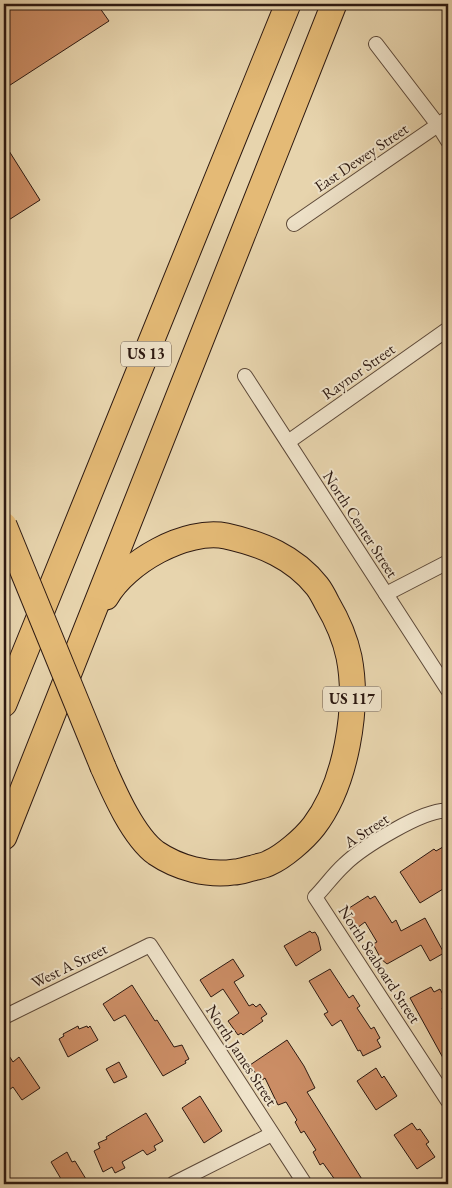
<svg xmlns="http://www.w3.org/2000/svg" width="452" height="1188" viewBox="0 0 452 1188" font-family="'EB Garamond',serif">
  <rect width="100%" height="100%" fill="#e7d4ad"/>
  <filter id="stains"><feTurbulence type="fractalNoise" baseFrequency=".004" numOctaves="4"/><feColorMatrix values="0 0 0 0 .2 0 0 0 0 .09 0 0 0 0 .02 0 0 0 .5 -.17"/></filter>
  <radialGradient id="worn" r=".72"><stop offset=".6" stop-color="#630" stop-opacity="0"/><stop offset="1" stop-color="#630" stop-opacity=".3"/></radialGradient>
  <!-- building -->
  <g fill="#cb8d65" stroke="#2d1911">
    <polygon points="4,4 97,4 109,21 4,89"/>
    <polygon points="4,143 40,200 4,223"/>
    <polygon points="448,844 448,886 420,903 400,872 434,849 436,851"/>
    <polygon points="368,896 370,899 375,896 392,923 396,920 401,931 425,918 444,953 430,961 421,945 387,964 381,959 373,944 377,942 365,922 357,928 346,910"/>
    <polygon points="310,931 312,933 315,932 318,937 321,950 296,966 284,946"/>
    <polygon points="233,959 244,976 234,982 249,1006 253,1004 256,1007 260,1004 267,1014 261,1018 263,1021 243,1035 241,1033 238,1035 228,1021 239,1013 223,989 211,997 200,980"/>
    <polygon points="330,969 349,998 353,995 360,1006 357,1008 371,1029 374,1027 380,1038 377,1040 381,1047 363,1056 360,1050 358,1051 341,1020 332,1026 324,1014 328,1012 309,981"/>
    <polygon points="132,985 155,1021 157,1020 174,1047 182,1045 189,1059 185,1061 186,1063 163,1076 125,1015 114,1021 103,1004"/>
    <polygon points="431,987 434,992 440,989 448,1004 442,1008 448,1020 448,1067 410,998"/>
    <polygon points="78,1026 79,1029 87,1026 88,1028 90,1026 98,1040 68,1057 59,1039 64,1036 63,1034"/>
    <polygon points="287,1040 304,1066 315,1088 307,1092 365,1184 338,1184 323,1163 320,1165 313,1152 316,1150 304,1131 301,1133 295,1122 297,1120 286,1102 278,1105 265,1078 261,1081 250,1065"/>
    <polygon points="4,1048 13,1062 19,1057 40,1088 22,1100 13,1087 9,1090 4,1083"/>
    <polygon points="119,1062 127,1077 114,1083 106,1069"/>
    <polygon points="376,1068 382,1078 384,1076 397,1096 376,1110 357,1081"/>
    <polygon points="200,1096 222,1131 204,1143 182,1108"/>
    <polygon points="146,1113 163,1141 154,1146 156,1150 147,1155 143,1150 122,1162 125,1168 115,1173 112,1167 103,1172 94,1151 100,1148 98,1143 107,1139 106,1137"/>
    <polygon points="412,1123 417,1130 420,1129 429,1142 426,1144 435,1157 417,1169 394,1135"/>
    <polygon points="67,1152 72,1162 75,1161 89,1184 64,1184 51,1162"/>
  </g>
  <g fill="none" stroke-linecap="round" stroke-linejoin="round">
    <!-- minor casing -->
    <g stroke="#5c4838" stroke-width="16">
      <g id="minor">
        <polyline points="376,44 438,125 448,141"/>
        <polyline points="294,224 448,118"/>
        <polyline points="245,376 448,690"/>
        <polyline points="288,442 448,329"/>
        <polyline points="386,594 448,562"/>
        <path d="M448,811C425,808 361,848 344,865C333,875 325,887 315,897L448,1101"/>
        <polyline points="4,1017 150,945 305,1184"/>
        <polyline points="173,1184 272,1134"/>
      </g>
    </g>
    <!-- motorway casing -->
    <g stroke="#2d1911" stroke-width="27">
      <g id="motorway">
        <polyline points="4,704 288,4"/>
        <path d="M103,767C114,792 133,836 156,853C178,868 208,876 234,872C241,872 247,869 253,868C258,866 264,866 269,863C283,857 304,839 314,826C346,784 359,708 349,657C345,638 337,620 327,603C324,597 321,591 317,586C294,557 262,544 226,536C186,528 126,562 106,597"/>
        <polyline points="4,837 334,4"/>
      </g>
    </g>
    <!-- minor -->
    <use href="#minor" stroke="#efe3ca" stroke-width="14"/>
    <!-- motorway -->
    <use href="#motorway" stroke="#e4ba76" stroke-width="25"/>
    <!-- motorway-bridge casing -->
    <g stroke="#2d1911" stroke-width="27" stroke-linecap="butt">
      <polyline id="motorway-bridge" points="4,525 103,767"/>
    </g>
    <!-- motorway-bridge -->
    <use href="#motorway-bridge" stroke="#e4ba76" stroke-width="25"/>
  </g>
  <g text-anchor="middle" stroke-width="4" stroke-linejoin="round" paint-order="stroke">
    <!-- shield labels -->
    <g fill="#efe3ca" stroke="#675648" stroke-width="1">
      <rect x="121" y="341.5" width="50" height="25" rx="4"/>
      <rect x="323" y="686.5" width="58" height="25" rx="4"/>
    </g>
    <g font-size="15" font-weight="bold" fill="#2d1911">
      <text x="146" y="359">US 13</text>
      <text x="352" y="704">US 117</text>
    </g>
    <!-- street labels -->
    <g font-size="16" fill="#2d1911" stroke="#efe3ca">
      <text transform="translate(361 157) rotate(-34)" y="6">East Dewey Street</text>
      <text transform="translate(358 371) rotate(-35)" y="6">Raynor Street</text>
      <text transform="translate(361 524) rotate(57)" y="6">North Center Street</text>
      <text transform="translate(366 830) rotate(-33)" y="6">A Street</text>
      <text transform="translate(380 964) rotate(57)" y="6">North Seaboard Street</text>
      <text transform="translate(69 965) rotate(-26)" y="6">West A Street</text>
      <text transform="translate(242 1055) rotate(57)" y="6">North James Street</text>
    </g>
  </g>
  <!-- margin -->
  <rect width="452" height="1188" fill="none" stroke="#e7d4ad" stroke-width="20"/>
  <rect x="5" y="5" width="442" height="1178" fill="none" stroke="#2d1911" stroke-width="2.5"/>
  <rect x="10" y="10" width="432" height="1168" fill="none" stroke="#2d1911"/>
  <rect width="100%" height="100%" filter="url(#stains)"/>
  <rect width="100%" height="100%" fill="url(#worn)"/>
</svg>
